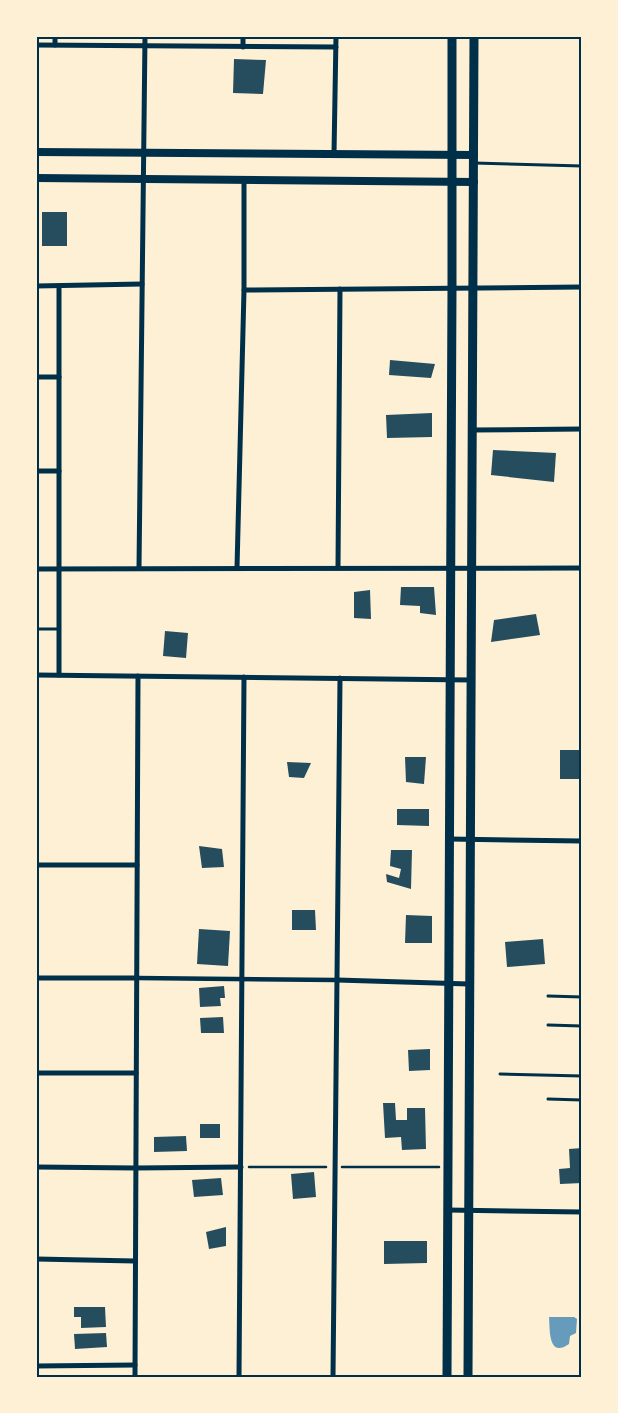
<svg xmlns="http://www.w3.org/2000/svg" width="618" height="1413" viewBox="0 0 618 1413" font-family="'Noto Sans',sans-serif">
  <rect width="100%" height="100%" fill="#fdf0d5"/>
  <!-- water -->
  <path fill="#669bbc" d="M549,1317H574L577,1319L576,1333L570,1336L569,1344C548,1359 550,1329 549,1317Z"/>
  <!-- building -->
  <g fill="#264d5e">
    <polygon points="234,59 266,60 263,94 233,93"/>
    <rect x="42" y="212" width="25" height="34"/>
    <polygon points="390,360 435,364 431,378 389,375"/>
    <polygon points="432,413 432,437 387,438 386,415"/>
    <polygon points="493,450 556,453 554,482 491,475"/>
    <polygon points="401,587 434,587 436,615 420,613 420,606 400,605"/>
    <polygon points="370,590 371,619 354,618 354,592"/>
    <polygon points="536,614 540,635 491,642 494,620"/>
    <polygon points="165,631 188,633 186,658 163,656"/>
    <rect x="560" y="750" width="22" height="29"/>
    <polygon points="405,757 426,757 424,784 406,782"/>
    <polygon points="287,762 311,763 304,778 289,777"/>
    <polygon points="397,809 429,809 429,826 397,825"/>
    <polygon points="199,846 222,849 224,867 202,868"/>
    <polygon points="391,850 412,850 411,889 387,882 386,874 399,878 401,869 390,866"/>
    <polygon points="292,910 315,910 316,930 292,930"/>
    <polygon points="406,915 432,916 432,943 405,943"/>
    <polygon points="199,929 230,931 228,966 197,964"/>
    <polygon points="543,939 545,964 507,967 505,942"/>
    <polygon points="224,986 225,998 220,998 221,1006 200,1007 199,988"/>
    <polygon points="223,1017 224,1033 201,1033 200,1018"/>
    <polygon points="430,1049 430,1070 409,1071 408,1050"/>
    <polygon points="383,1103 395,1103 396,1120 407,1120 407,1108 425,1108 426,1149 402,1150 401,1137 385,1138"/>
    <rect x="200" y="1124" width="20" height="14"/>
    <polygon points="186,1136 187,1151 154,1152 154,1137"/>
    <polygon points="582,1148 582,1183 560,1184 559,1169 570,1168 569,1149"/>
    <polygon points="314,1172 316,1197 293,1199 291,1174"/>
    <polygon points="221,1178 223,1195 194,1197 192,1180"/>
    <polygon points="226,1227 226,1246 209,1249 206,1232"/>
    <polygon points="384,1241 427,1241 427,1263 384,1264"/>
    <polygon points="74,1307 105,1307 106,1327 81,1328 81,1317 74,1317"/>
    <polygon points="106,1333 107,1347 75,1349 74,1334"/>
  </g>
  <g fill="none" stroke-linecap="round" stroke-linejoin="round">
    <!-- path -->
    <g stroke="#003049" stroke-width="2.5">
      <polyline points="249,1167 326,1167"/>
      <polyline points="342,1167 439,1167"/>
    </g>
    <!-- service -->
    <g stroke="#003049" stroke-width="3">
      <polyline points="474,163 582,166"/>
      <polyline points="36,629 58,629"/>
      <polyline points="548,996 582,997"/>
      <polyline points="548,1025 582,1026"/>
      <polyline points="500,1074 582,1076"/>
      <polyline points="548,1099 582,1100"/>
    </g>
    <!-- pedestrian -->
    <polyline stroke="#003049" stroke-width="4.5" points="137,978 337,980"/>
    <!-- minor -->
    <g stroke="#003049" stroke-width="5">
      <polyline points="243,36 243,47"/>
      <polyline points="36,45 336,47"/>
      <polyline points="55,45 55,36"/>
      <polyline points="334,154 336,36"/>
      <polyline points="36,286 142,284"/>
      <polyline points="244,290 582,287"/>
      <polyline points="36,377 59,377"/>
      <polyline points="472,430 582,429"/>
      <polyline points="36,471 59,471"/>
      <polyline points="139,568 145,36"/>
      <polyline points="237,568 244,290 244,180"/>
      <polyline points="338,568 340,289"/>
      <polyline points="36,569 582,568"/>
      <polyline points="36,675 471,680"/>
      <polyline points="59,675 59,286"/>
      <polyline points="449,839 582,841"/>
      <polyline points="36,865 137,865"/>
      <polyline points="36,978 137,978"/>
      <polyline points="337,980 469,984"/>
      <polyline points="36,1073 136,1073"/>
      <polyline points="36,1167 136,1168 241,1167"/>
      <polyline points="447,1210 582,1212"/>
      <polyline points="36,1259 135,1261"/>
      <polyline points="36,1366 135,1365"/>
      <polyline points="135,1377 138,676"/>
      <polyline points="239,1377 244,677"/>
      <polyline points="333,1377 340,678"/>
    </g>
    <!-- tertiary -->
    <g stroke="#003049" stroke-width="8">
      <polyline points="36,152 474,155"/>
      <polyline points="36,178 474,182"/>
    </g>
    <!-- secondary -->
    <g stroke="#003049" stroke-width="9">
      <polyline points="447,1377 452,288 452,36"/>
      <polyline points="468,1377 474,36"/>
    </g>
  </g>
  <!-- border -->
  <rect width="618" height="1413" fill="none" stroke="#fdf0d5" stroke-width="75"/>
  <rect x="38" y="38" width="542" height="1338" fill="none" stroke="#003049" stroke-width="2"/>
</svg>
